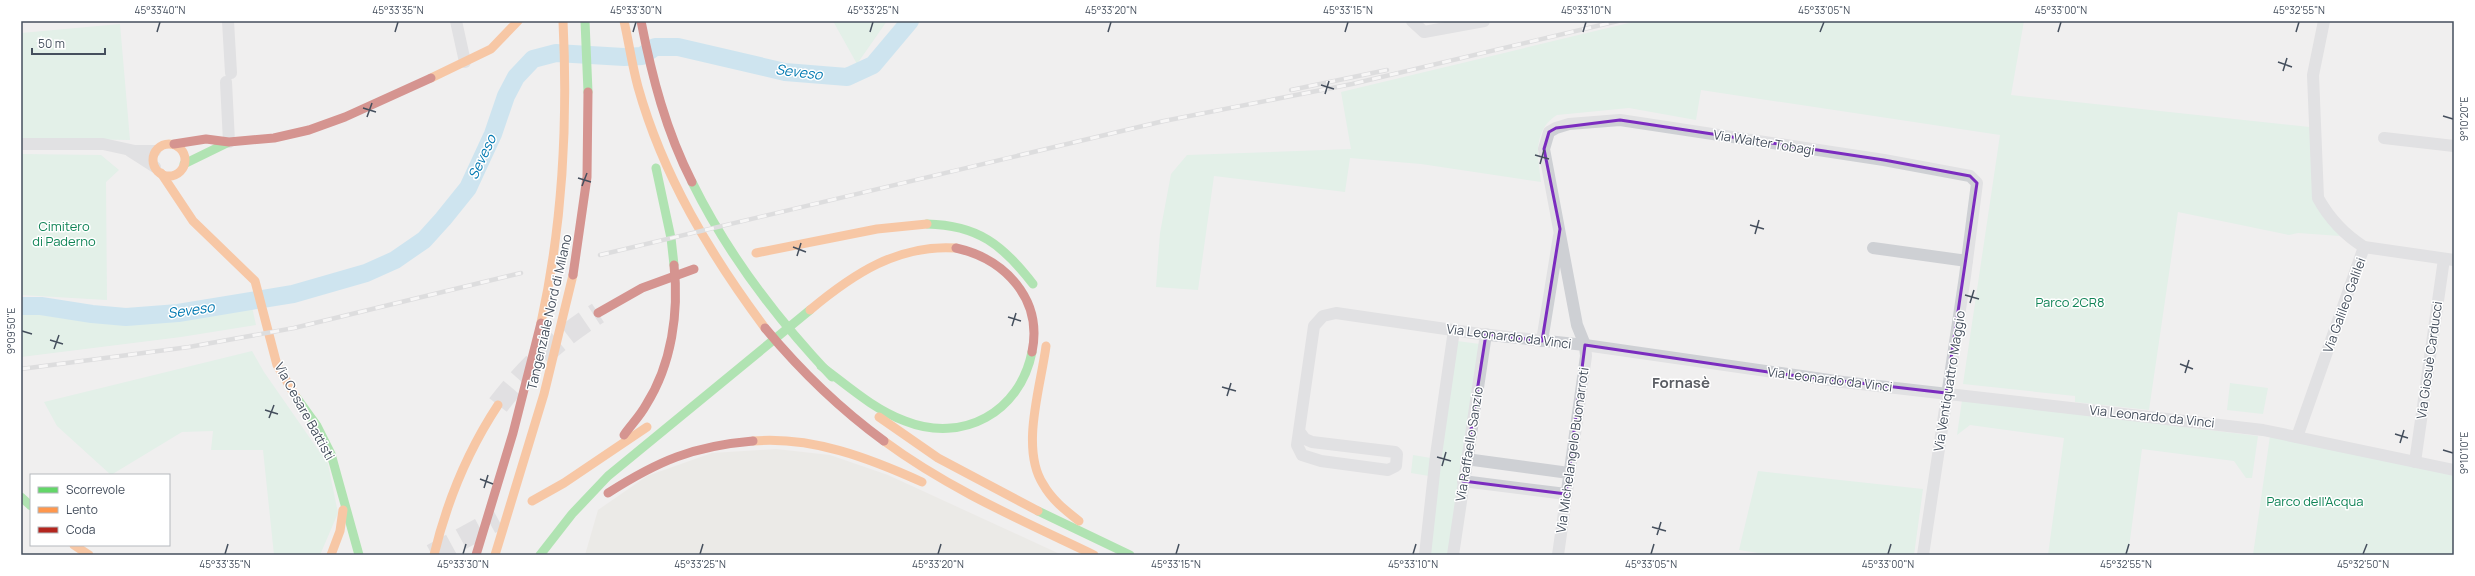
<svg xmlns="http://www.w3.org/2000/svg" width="2475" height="576" viewBox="0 0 2475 576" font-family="Manrope,sans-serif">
  <rect width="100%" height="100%" fill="#f0efef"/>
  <!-- commercial -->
  <polygon fill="#e5e4dd" points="776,449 830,455 888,475 1062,555 585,555 598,510 647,476 712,453"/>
  <!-- green -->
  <g fill="#d2f1e1">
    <polygon points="833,21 887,21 857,64"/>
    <path d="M1637,21H2024L2011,95L2310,127L2315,203L2325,219L2340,236L2298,233L2289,235L2178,212L2149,410L2075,402V396L1963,384L2000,135L1701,90L1696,120L1629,108L1557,115C1532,131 1538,157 1541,182L1421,164L1350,158L1345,192L1214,176L1198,290L1156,287L1160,233L1171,174L1187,155L1351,149L1341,92Z"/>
    <polygon points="120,24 130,140 21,138 21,33"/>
    <polygon points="21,154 101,155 119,170 106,182 107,300 21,295"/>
    <polygon points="252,307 256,325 181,337 21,357 21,313 40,311 125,321"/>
    <polygon points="1457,341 1480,344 1450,555 1428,555"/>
    <polygon points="252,351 264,372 328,464 338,513 320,555 274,555 263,450 211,450 213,431 182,432 111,475 57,426 44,402"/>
    <polygon points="2230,383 2268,388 2263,414 2227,410"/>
    <polygon points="1962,400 2258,436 2252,478 2246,478 2234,461 2142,449 2128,555 2048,555 2064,438 1970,425 1957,435"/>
    <polygon points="2270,436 2454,475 2454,555 2253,555"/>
    <polygon points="1413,455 1431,458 1429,476 1411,473"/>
    <polygon points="1758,471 1923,489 1914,555 1771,555 1739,550"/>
  </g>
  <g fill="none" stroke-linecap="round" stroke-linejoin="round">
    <!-- river -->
    <polyline stroke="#a4d8f0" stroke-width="18" points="21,306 41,306 92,314 126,317 178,313 293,294 366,273 395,260 424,240 443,219 468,188 493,134 506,96 516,77 533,59 556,53 624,57 642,56 655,47 678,47 785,72 847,77 873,65 910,21"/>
    <!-- highway-tunnel -->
    <g stroke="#cecfd2" stroke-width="22" stroke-dasharray="22 11" stroke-linecap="butt">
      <path d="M498,405C528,366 556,340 598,313"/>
      <polyline points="432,555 498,519"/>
    </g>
    <!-- street -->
    <g stroke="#ced0d4" stroke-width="12">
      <polyline points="228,21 231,73"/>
      <polyline points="456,21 465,62"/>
      <polyline points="1412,21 1424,32 1484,21"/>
      <path d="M2324,21L2313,75L2318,198C2329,218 2345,235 2364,247L2454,260"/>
      <polyline points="226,82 229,142"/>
      <polyline points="2384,138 2454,146"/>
      <polyline points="21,144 103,144 135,151 155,151"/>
      <polyline points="130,151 155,167"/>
      <polyline points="1873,248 1967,261"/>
      <polyline points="1542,341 1559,236"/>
      <polyline points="1299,431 1305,439 1312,442 1395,452 1397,454 1396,466 1388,470 1321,461 1302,455 1297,445 1314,326 1323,316 1336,313 1480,334 1585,345 1843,382 2263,430 2454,470"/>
      <polyline points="2297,437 2364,247"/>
      <polyline points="1466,459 1569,473"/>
      <polyline points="2415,462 2444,259"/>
      <polyline points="1463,481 1566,494"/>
      <polyline points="1425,555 1436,455 1454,330"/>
      <polyline points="1453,555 1486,334"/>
      <polyline points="1558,555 1586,356 1585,345 1577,325 1544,149 1549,132 1556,128 1569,124 1620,120 1884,160 1970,176 1977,183 1965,276 1923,555"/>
    </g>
    <!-- fast -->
    <g stroke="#63d668" stroke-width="9">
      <polyline points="585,21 588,92"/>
      <polyline points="184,164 227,143"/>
      <polyline points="656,168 671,238 674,265"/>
      <path d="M692,182C728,255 776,318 832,377"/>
      <path d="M927,224C978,225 1003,245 1033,284"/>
      <path d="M821,366C848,386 873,409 905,421C963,444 1020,412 1032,352"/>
      <polyline points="296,397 317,426 331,454 359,555"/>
      <polyline points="21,497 31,506"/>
      <polyline points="1038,511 1130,555"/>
      <polyline points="540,555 572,514 608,476 810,310"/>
    </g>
    <!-- slow -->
    <g stroke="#ff974d" stroke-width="9">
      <path d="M624,21C629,43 632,65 638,87C663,176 710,254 765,328"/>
      <polyline points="431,78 491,49 518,21"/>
      <circle cx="169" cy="160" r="16"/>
      <polyline points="161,173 193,221 255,281 277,365 296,397"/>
      <polyline points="756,253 877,229 927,224"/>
      <path d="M810,310C853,274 898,244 956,248"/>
      <path d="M541,323C563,223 568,123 563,21"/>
      <path d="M1046,346C1041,386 1020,448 1043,484C1052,500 1065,510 1079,521"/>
      <polyline points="879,417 938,458 1038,511"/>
      <path d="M753,441C812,436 869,458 922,482"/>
      <path d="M884,441C949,489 1021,520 1094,555"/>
      <polyline points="532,501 564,483 647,427"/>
      <polyline points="74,545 89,555"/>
      <polyline points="331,555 340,531 343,510"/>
      <path d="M434,555C447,501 467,452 498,405"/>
      <polyline points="495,555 544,394 573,275"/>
    </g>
    <!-- jam -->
    <g stroke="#b3261e" stroke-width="9">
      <path d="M641,21C652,77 666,131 692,182"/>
      <polyline points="174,144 206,139 229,142 274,138 309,130 345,117 431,78"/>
      <path d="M956,248C1005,259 1043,299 1032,352"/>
      <polyline points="573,275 587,177 588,92"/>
      <polyline points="598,313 642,288 694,269"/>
      <path d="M765,328C800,370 840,409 884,441"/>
      <path d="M624,435C631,425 640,416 646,405C672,364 679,312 674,265"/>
      <path d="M608,493C658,461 693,446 753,441"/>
      <polyline points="476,555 513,433 541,323"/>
    </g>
    <!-- rail casing -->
    <g stroke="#c6c8cb" stroke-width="4.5">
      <g id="rail">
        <polyline points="1291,90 1387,70"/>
        <polyline points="600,255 1164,121 1352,84 1618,21"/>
        <polyline points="21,369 189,347 294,328 521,273"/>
      </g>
    </g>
    <!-- rail -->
    <use href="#rail" stroke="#fff" stroke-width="3" stroke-dasharray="9" stroke-linecap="butt"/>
  </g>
  <!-- marked area -->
  <path d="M0 0H2475V576H0ZM1620,120L1884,160L1970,176L1977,183L1946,393L1782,374L1585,345L1566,494L1463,481L1486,334L1542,341L1560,229L1544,149L1549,132L1556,128Z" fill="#f0efef" fill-opacity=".55" fill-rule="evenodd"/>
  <path fill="none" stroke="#7b2cbf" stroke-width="3" stroke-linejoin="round" d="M1620,120L1884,160L1970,176L1977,183L1946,393L1782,374L1585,345L1566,494L1463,481L1486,334L1542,341L1560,229L1544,149L1549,132L1556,128Z"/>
  <!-- ticks -->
  <path fill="none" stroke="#454f5d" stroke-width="1.5" d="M157,32L160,22M395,32L398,22M633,32L636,22M870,32L873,22M1108,32L1111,22M1345,32L1348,22M1583,32L1586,22M1820,32L1824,22M2058,32L2061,22M2296,32L2299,22M2278,62L2292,67M2283,71L2287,58M1321,85L1334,89M1325,94L1329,81M363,108L376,112M2443,116L2453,119M367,117L372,103M1535,155L1549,159M1540,164L1544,150M578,178L591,182M582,186L587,173M1750,225L1764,229M1755,234L1759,220M793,247L806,252M797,256L801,243M1965,295L1979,299M1970,303L1974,290M1008,317L1021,321M1012,326L1016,313M22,331L32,334M50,340L63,344M54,349L59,335M2180,364L2193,369M2185,373L2189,360M1222,387L1236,391M1227,396L1231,383M265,410L278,414M269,418L274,405M2395,434L2408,438M2400,443L2404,430M2443,450L2453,453M1437,457L1451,461M1442,466L1446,452M480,479L493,484M484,488L488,475M1652,527L1666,531M1657,535L1661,522M225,554L228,544M463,554L466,544M700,554L703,544M938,554L941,544M1176,554L1179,544M1413,554L1416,544M1651,554L1654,544M1888,554L1891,544M2126,554L2129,544M2363,554L2367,544"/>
  <g text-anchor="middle" stroke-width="3" stroke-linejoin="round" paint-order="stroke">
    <!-- street labels -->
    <g font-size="13" fill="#454f5d" stroke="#fff">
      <text transform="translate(1764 142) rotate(9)" y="5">Via Walter Tobagi</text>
      <text transform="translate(2344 305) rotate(-70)" y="5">Via Galileo Galilei</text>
      <text transform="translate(549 312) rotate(-77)" y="5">Tangenziale Nord di Milano</text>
      <text transform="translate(1509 336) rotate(7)" y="5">Via Leonardo da Vinci</text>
      <text transform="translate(2429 360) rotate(-82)" y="5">Via Giosuè Carducci</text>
      <text transform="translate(1830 379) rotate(7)" y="5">Via Leonardo da Vinci</text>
      <text transform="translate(1949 381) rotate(-81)" y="5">Via Ventiquattro Maggio</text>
      <text transform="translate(305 411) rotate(61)" y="5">Via Cesare Battisti</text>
      <text transform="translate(2152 416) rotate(6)" y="5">Via Leonardo da Vinci</text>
      <text transform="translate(1469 444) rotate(-81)" y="5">Via Raffaello Sanzio</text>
      <text transform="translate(1572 450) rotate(-82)" y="5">Via Michelangelo Buonarroti</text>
    </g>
    <!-- park labels -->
    <g font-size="13" fill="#118457" stroke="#fff">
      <text x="64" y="231">Cimitero<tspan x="64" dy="15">di Paderno</tspan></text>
      <text x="2070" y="307">Parco 2CR8</text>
      <text x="2315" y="506">Parco dell'Acqua</text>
    </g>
    <!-- water labels -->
    <g font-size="14" font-style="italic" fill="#037ab2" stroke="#fff">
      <text transform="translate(799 72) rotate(7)" y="5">Seveso</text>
      <text transform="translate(482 157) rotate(-65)" y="5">Seveso</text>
      <text transform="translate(191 310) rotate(-8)" y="5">Seveso</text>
    </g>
    <!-- quarter labels -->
    <g font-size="15" font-weight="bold" fill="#5b5e64" stroke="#fff">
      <text x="1681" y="388">Fornasè</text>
    </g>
  </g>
  <!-- border -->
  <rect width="2475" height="576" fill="none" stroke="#ffffff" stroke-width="44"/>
  <!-- legend -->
  <rect x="30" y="474" width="140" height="72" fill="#ffffff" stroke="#b5b9be"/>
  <rect x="38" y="487" width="20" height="6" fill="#63d668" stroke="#b5b9be"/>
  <text x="66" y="494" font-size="12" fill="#454f5d">Scorrevole</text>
  <rect x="38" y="507" width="20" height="6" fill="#ff974d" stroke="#b5b9be"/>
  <text x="66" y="514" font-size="12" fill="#454f5d">Lento</text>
  <rect x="38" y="527" width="20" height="6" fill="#b3261e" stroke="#b5b9be"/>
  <text x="66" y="534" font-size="12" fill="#454f5d">Coda</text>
  <!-- scale -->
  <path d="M32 48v6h73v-6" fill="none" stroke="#454f5d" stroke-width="2"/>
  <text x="38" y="48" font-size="12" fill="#454f5d" stroke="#ffffff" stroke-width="3" paint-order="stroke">50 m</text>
  <rect x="22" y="22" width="2431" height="532" fill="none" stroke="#454f5d" stroke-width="1.5"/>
  <g font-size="10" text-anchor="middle" fill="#454f5d">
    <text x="160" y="14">45°33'40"N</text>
    <text x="398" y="14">45°33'35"N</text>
    <text x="636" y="14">45°33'30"N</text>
    <text x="873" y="14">45°33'25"N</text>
    <text x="1111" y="14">45°33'20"N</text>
    <text x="1348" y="14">45°33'15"N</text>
    <text x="1586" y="14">45°33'10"N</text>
    <text x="1824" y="14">45°33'05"N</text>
    <text x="2061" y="14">45°33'00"N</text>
    <text x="2299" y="14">45°32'55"N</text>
    <text transform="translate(2464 119) rotate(-90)" y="4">9°10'20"E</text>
    <text transform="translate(11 331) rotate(-90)" y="4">9°09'50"E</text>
    <text transform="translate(2464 453) rotate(-90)" y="4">9°10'10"E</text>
    <text x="225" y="568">45°33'35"N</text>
    <text x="463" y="568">45°33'30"N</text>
    <text x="700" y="568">45°33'25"N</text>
    <text x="938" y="568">45°33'20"N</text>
    <text x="1176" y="568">45°33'15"N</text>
    <text x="1413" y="568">45°33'10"N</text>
    <text x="1651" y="568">45°33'05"N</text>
    <text x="1888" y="568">45°33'00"N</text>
    <text x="2126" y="568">45°32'55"N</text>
    <text x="2363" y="568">45°32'50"N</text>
  </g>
</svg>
